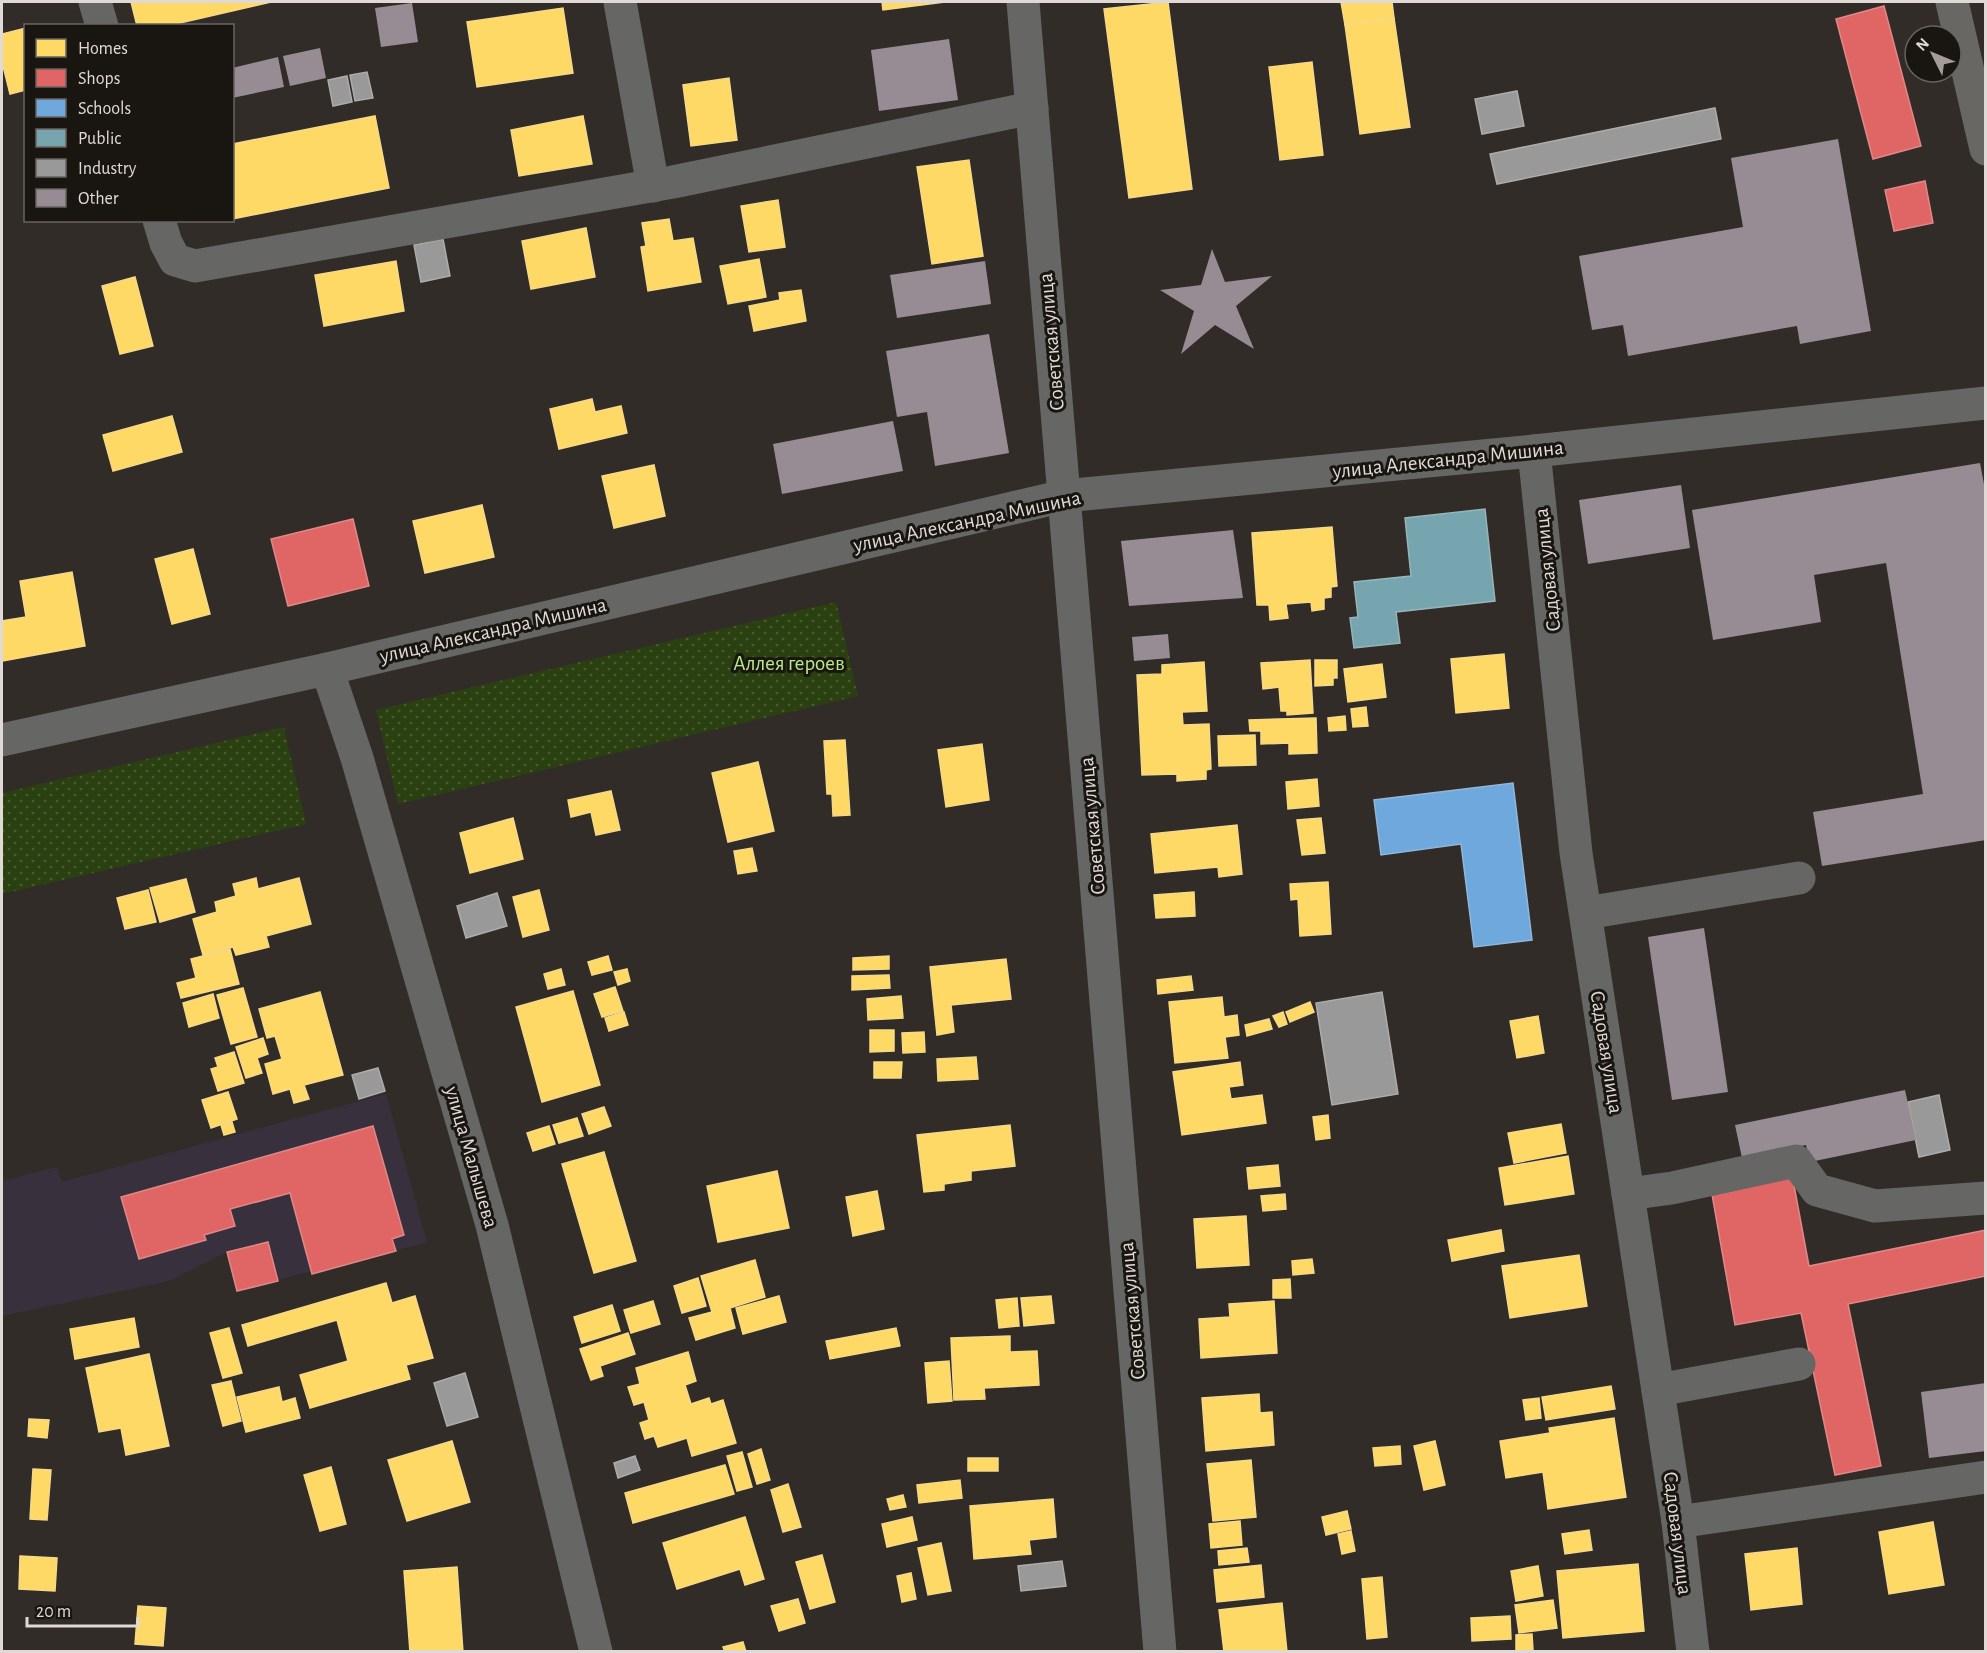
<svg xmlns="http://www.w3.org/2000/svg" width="1987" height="1653" viewBox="0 0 1987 1653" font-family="'Alegreya Sans',sans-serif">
  <defs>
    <pattern id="park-dots" width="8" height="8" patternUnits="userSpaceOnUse" patternTransform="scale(1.5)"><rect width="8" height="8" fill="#2a4010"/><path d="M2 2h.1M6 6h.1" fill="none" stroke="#495b32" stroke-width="1.8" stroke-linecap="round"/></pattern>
  </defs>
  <rect width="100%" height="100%" fill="#312c28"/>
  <!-- commercial -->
  <polygon fill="#39303e" points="386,1094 427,1242 312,1274 311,1271 237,1291 227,1252 169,1281 2,1316 2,1181 57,1167 62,1182"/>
  <!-- park -->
  <g fill="url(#park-dots)">
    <polygon points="836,602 858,696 398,804 376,710"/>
    <polygon points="284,727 306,824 2,894 2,793"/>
  </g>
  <!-- homes -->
  <g fill="#ffd966" stroke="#f6d987" stroke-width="1.5">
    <polygon points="131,2 271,2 167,26 137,26"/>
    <polygon points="882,2 945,2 883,10"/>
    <polygon points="1168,2 1192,189 1129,198 1104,9"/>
    <polygon points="1341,2 1392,2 1394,18 1345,25"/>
    <polygon points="563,8 573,73 477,87 467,22"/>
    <polygon points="1394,18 1410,127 1360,134 1345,25"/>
    <polygon points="26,28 26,90 10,94 2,62 2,34"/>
    <polygon points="1312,62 1323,155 1280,160 1269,67"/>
    <polygon points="729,78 737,140 691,146 683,85"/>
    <polygon points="375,116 389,188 232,219 232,144"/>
    <polygon points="583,116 592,164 519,176 511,130"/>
    <polygon points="969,160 983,256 932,264 917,167"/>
    <polygon points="778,200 785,247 749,252 741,206"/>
    <polygon points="669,219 673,241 693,238 701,282 648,291 641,247 646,246 642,223"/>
    <polygon points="586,228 595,277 531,289 522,241"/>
    <polygon points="759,259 766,297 728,304 720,266"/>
    <polygon points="396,261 404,311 324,326 315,275"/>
    <polygon points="135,277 153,346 120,354 102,286"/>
    <polygon points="801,290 806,321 754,331 749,306 780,300 779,293"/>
    <polygon points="592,399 595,412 621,406 627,433 559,449 550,409"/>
    <polygon points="172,416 182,452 113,471 103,435"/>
    <polygon points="654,465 665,516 614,528 602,476"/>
    <polygon points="482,505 494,557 425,573 413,521"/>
    <polygon points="1332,527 1337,586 1331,587 1331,597 1324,598 1324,609 1312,611 1311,602 1286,604 1288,618 1270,620 1269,605 1257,605 1252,533"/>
    <polygon points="193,549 210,614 172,624 155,559"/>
    <polygon points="72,572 85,646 2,661 2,621 26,617 20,581"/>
    <polygon points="1504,654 1509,708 1456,713 1451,659"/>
    <polygon points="1310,660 1313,713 1287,715 1287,711 1281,711 1279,687 1263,689 1261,663"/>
    <polygon points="1315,660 1337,660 1337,678 1333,678 1333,685 1315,686"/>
    <polygon points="1204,662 1207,711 1182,712 1183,725 1209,724 1211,769 1206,770 1206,779 1177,781 1177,774 1142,775 1137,675 1162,674 1162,665"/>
    <polygon points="1382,664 1386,697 1348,702 1344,669"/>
    <polygon points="1366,707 1368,726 1353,727 1351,709"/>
    <polygon points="1345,716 1346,730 1329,731 1328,718"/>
    <polygon points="1316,718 1317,753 1289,754 1289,743 1261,744 1261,731 1250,731 1249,720"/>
    <polygon points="1255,735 1256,765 1219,766 1218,736"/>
    <polygon points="845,740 850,815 833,816 832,794 827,794 824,741"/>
    <polygon points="982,744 989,800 946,807 938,750"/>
    <polygon points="758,762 774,831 728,842 712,773"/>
    <polygon points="1317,779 1319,806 1288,809 1286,782"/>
    <polygon points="611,791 620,830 596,835 591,812 571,817 568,800"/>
    <polygon points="513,818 523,859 470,873 460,833"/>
    <polygon points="1321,818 1325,853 1302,855 1297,820"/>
    <polygon points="1237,825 1242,874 1219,877 1218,867 1155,873 1151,834"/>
    <polygon points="752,848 757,871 738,874 734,851"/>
    <polygon points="256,878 258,889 299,878 311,924 266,936 269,947 236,955 233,947 203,955 193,919 217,912 215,902 236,896 233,884"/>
    <polygon points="186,879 195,912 160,922 150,888"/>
    <polygon points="1328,882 1331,934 1300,936 1298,899 1291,900 1290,884"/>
    <polygon points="148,890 156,922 125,929 117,898"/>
    <polygon points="539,890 549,930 523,937 513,897"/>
    <polygon points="1194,892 1195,916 1156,918 1154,895"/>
    <polygon points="230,949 239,984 181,998 177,983 196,978 191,959"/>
    <polygon points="608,956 612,970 592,975 588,962"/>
    <polygon points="889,956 889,969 853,970 853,958"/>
    <polygon points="1006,959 1011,999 951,1005 954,1032 937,1035 930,967"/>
    <polygon points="561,969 565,985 548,989 544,974"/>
    <polygon points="627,969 630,981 618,985 614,972"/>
    <polygon points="889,975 890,988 852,990 852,976"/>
    <polygon points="1191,976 1193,990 1158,994 1157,980"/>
    <polygon points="615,987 623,1011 602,1017 594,994"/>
    <polygon points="243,988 257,1037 231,1044 217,995"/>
    <polygon points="573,991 600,1085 542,1102 516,1007"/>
    <polygon points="320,992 343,1075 304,1085 309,1099 294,1103 290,1089 273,1094 265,1064 282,1059 275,1036 267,1038 259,1009"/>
    <polygon points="213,994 219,1018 189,1027 183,1003"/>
    <polygon points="901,996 903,1018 868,1020 867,999"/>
    <polygon points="1222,997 1224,1017 1237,1015 1239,1035 1225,1037 1228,1058 1175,1063 1169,1002"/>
    <polygon points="1310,1002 1314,1012 1290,1022 1286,1012"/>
    <polygon points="624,1012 628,1025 609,1031 605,1018"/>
    <polygon points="1283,1012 1287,1024 1279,1027 1273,1016"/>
    <polygon points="1538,1016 1544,1053 1517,1058 1510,1021"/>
    <polygon points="1269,1019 1272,1029 1247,1036 1245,1025"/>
    <polygon points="870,1030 894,1030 894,1051 870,1052"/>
    <polygon points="924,1032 925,1052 903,1053 902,1033"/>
    <polygon points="263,1038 268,1054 257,1058 262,1073 246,1078 236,1047"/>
    <polygon points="234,1052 244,1083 218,1091 211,1069 218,1067 215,1058"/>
    <polygon points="976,1057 978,1079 938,1081 937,1059"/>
    <polygon points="874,1062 902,1062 901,1078 874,1078"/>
    <polygon points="1240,1062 1243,1085 1229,1087 1231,1099 1262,1095 1266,1123 1182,1135 1173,1072"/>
    <polygon points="228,1092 237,1119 211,1128 202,1100"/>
    <polygon points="604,1107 611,1126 589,1134 582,1114"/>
    <polygon points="1328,1115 1330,1138 1316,1140 1313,1117"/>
    <polygon points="577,1118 583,1136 559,1143 553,1125"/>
    <polygon points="232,1122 235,1132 224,1135 221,1125"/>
    <polygon points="1561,1124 1566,1153 1514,1163 1508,1133"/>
    <polygon points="1010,1125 1015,1166 971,1171 971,1180 944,1184 944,1190 924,1192 917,1135"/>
    <polygon points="549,1126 555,1144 533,1151 527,1133"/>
    <polygon points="604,1152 636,1261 594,1273 562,1164"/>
    <polygon points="1568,1156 1574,1194 1505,1205 1499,1168"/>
    <polygon points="1278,1165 1280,1186 1249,1189 1247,1168"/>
    <polygon points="777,1171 789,1228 718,1242 707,1186"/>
    <polygon points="877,1191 884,1229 853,1236 846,1197"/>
    <polygon points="1285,1194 1286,1209 1263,1211 1261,1196"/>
    <polygon points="1246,1216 1249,1265 1197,1268 1194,1219"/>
    <polygon points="1501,1230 1504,1251 1452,1261 1448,1240"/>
    <polygon points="1579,1255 1587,1306 1510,1318 1502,1266"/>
    <polygon points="1312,1259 1314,1273 1293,1275 1292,1261"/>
    <polygon points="755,1260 765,1297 730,1308 735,1328 696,1340 689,1318 712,1312 701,1276"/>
    <polygon points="698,1278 706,1306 682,1313 674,1286"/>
    <polygon points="1290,1279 1291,1298 1273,1298 1273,1280"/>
    <polygon points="386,1283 392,1303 415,1296 433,1358 406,1365 410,1379 310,1408 300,1375 348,1361 337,1320 248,1346 242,1325"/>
    <polygon points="779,1296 786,1322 743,1334 736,1308"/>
    <polygon points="1051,1296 1054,1323 1024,1326 1021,1298"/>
    <polygon points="1017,1298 1019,1326 999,1328 996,1300"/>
    <polygon points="653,1301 660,1324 631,1333 624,1310"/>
    <polygon points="1274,1301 1277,1353 1201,1358 1199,1319 1230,1317 1229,1304"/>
    <polygon points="612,1305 620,1331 582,1343 574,1317"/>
    <polygon points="134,1318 139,1347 75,1359 70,1329"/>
    <polygon points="229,1328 242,1373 223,1378 210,1333"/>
    <polygon points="896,1328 900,1346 830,1359 826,1341"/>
    <polygon points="628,1333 635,1354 600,1366 603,1376 591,1380 580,1349"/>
    <polygon points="1010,1336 1010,1352 1037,1351 1039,1385 984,1388 985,1399 954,1400 951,1338"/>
    <polygon points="688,1352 696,1381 685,1385 691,1404 709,1398 711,1404 723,1400 736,1443 692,1456 687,1438 658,1447 654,1436 645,1439 640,1423 649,1420 644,1402 634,1405 628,1387 640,1384 636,1368"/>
    <polygon points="149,1354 169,1446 126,1455 121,1428 99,1432 86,1368"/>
    <polygon points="949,1361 952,1401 928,1403 925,1363"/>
    <polygon points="231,1381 241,1421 223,1426 212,1385"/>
    <polygon points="1611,1386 1615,1409 1546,1420 1542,1397"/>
    <polygon points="279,1387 282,1402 295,1398 300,1418 246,1432 237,1397"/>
    <polygon points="1259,1394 1260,1413 1272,1412 1274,1445 1206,1451 1202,1398"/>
    <polygon points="1539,1398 1541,1418 1526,1420 1523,1400"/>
    <polygon points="1614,1418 1626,1497 1548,1509 1543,1472 1506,1478 1500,1441 1550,1433 1549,1428"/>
    <polygon points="29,1419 49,1420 47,1438 28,1436"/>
    <polygon points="452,1441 470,1502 407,1521 388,1460"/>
    <polygon points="1435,1441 1445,1485 1424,1490 1414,1446"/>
    <polygon points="1400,1446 1401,1464 1375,1466 1373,1448"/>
    <polygon points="761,1449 770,1480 757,1484 748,1454"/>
    <polygon points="742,1452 752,1487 737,1491 727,1456"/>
    <rect x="968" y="1458" width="30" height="13"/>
    <polygon points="1251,1460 1256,1517 1213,1521 1207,1464"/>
    <polygon points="725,1465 734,1494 633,1523 625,1493"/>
    <polygon points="331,1467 346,1524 320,1531 304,1475"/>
    <polygon points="33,1469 51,1470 47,1520 30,1519"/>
    <polygon points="960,1480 962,1498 919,1503 917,1485"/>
    <polygon points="788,1484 801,1527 783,1532 771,1490"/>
    <polygon points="903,1495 906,1507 890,1510 887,1499"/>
    <polygon points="1053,1499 1056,1537 1029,1540 1031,1554 974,1559 970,1506"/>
    <polygon points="1347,1511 1351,1529 1326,1535 1322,1517"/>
    <polygon points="745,1517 764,1579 745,1585 740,1569 677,1589 663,1543"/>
    <polygon points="912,1517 917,1540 887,1547 882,1524"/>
    <polygon points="1240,1521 1242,1545 1211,1548 1209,1524"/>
    <polygon points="1933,1522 1944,1585 1889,1594 1879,1532"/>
    <polygon points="1589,1530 1592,1550 1565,1554 1562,1534"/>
    <polygon points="1351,1531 1355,1551 1342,1554 1338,1534"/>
    <polygon points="941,1543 951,1591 928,1595 918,1548"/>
    <polygon points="1247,1548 1249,1562 1219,1565 1218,1551"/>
    <polygon points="1797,1548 1802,1604 1751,1610 1745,1554"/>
    <polygon points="822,1555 835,1602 810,1609 796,1562"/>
    <polygon points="20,1556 57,1558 55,1591 19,1589"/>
    <polygon points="1638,1564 1644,1631 1563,1638 1557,1571"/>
    <polygon points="1261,1565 1264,1597 1217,1602 1214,1570"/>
    <polygon points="1538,1566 1543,1596 1516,1601 1511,1571"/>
    <polygon points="457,1567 463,1652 410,1652 404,1571"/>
    <polygon points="911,1573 916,1599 902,1602 897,1576"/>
    <polygon points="1382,1577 1387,1637 1367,1639 1362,1579"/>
    <polygon points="798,1599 805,1623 779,1631 771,1606"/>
    <polygon points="1553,1600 1557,1628 1519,1633 1515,1605"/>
    <polygon points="1282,1603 1287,1652 1224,1652 1219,1610"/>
    <polygon points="138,1606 166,1608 163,1646 135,1644"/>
    <polygon points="1510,1616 1511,1639 1472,1641 1471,1618"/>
    <polygon points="1532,1634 1533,1650 1516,1652 1516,1635"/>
    <polygon points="743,1642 746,1652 725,1652 723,1647"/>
  </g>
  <!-- shops -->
  <g fill="#e06666" stroke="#e08887" stroke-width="1.5">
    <polygon points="1884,6 1921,146 1873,159 1836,19"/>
    <polygon points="1925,181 1933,223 1894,231 1885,190"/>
    <polygon points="353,519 369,586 288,606 271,539"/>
    <polygon points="373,1126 404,1235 392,1239 396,1251 312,1274 290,1193 230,1209 235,1226 204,1235 206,1240 139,1259 121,1197"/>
    <polygon points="1791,1169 1809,1266 1986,1230 1986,1276 1848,1304 1881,1466 1835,1475 1801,1313 1735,1325 1710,1183"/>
    <polygon points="268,1242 278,1281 237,1291 227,1252"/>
  </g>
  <!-- schools -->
  <polygon fill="#6fa8dc" stroke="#91b7da" stroke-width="1.5" points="1513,783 1532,940 1474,947 1461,844 1381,855 1374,800"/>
  <!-- public -->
  <polygon fill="#76a5af" stroke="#96b5ba" stroke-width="1.5" points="1485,509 1495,601 1396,612 1400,643 1354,648 1350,618 1358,617 1354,582 1411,576 1405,518"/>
  <!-- industry -->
  <g fill="#999" stroke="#aeacab" stroke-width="1.5">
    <polygon points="367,72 373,98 355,101 350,75"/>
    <polygon points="347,76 352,102 333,106 328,80"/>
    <polygon points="1517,91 1524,126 1482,134 1475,99"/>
    <polygon points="1715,108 1721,139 1497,184 1490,154"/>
    <polygon points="443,239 450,276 421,282 414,245"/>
    <polygon points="497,893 507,926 466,938 457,906"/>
    <polygon points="1382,992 1398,1094 1332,1105 1316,1003"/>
    <polygon points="378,1068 385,1091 359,1099 352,1075"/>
    <polygon points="1939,1095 1950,1150 1919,1157 1908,1102"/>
    <polygon points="465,1373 478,1417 447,1426 434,1383"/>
    <polygon points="635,1456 640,1470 618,1478 614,1463"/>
    <polygon points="1062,1561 1066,1586 1021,1591 1018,1566"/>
  </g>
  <!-- building -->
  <g fill="#978c94">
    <polygon points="412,3 418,42 381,47 375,8"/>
    <polygon points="949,39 958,100 879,111 871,50"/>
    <polygon points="320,48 326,78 290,86 283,56"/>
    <polygon points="278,57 284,87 232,98 232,68"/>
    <polygon points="1838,139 1871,331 1800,344 1797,326 1628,356 1623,325 1592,330 1579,256 1743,227 1731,158"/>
    <polygon points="1212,249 1225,282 1272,276 1236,306 1254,349 1215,325 1181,354 1194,311 1160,290 1201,285"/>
    <polygon points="985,261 991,304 897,318 890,275"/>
    <polygon points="989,334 1009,453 935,466 927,412 897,417 886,351"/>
    <polygon points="893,421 903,471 782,494 773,444"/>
    <polygon points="1980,463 1986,495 1986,840 1822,866 1813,812 1923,794 1886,563 1814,575 1821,622 1713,640 1692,510"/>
    <polygon points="1681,485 1690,548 1588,564 1579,500"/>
    <polygon points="1233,530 1243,598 1129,606 1121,541"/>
    <polygon points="1168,634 1170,658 1134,661 1132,637"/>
    <polygon points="1704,928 1728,1092 1672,1100 1648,937"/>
    <polygon points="1905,1090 1916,1140 1810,1162 1806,1145 1742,1158 1735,1125"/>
    <polygon points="1986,1383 1986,1451 1929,1458 1921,1392"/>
  </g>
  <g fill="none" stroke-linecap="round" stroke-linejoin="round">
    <!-- minor -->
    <g stroke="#666664" stroke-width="33">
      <polyline points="95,2 102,26"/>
      <polyline points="620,2 653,186"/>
      <polyline points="1023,2 1160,1652"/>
      <polyline points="159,220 166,243 175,260 195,266 673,182 1032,108"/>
      <polyline points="1534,451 1576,853 1678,1522 1693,1652"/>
      <polyline points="327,669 357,758 492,1225 596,1652"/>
      <polyline points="2,740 327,669 1064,496 1534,451 1986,403"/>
      <polyline points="1586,913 1799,878"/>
      <polyline points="1628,1194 1672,1188 1796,1161 1817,1190 1875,1206 1986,1198"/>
      <polyline points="1658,1390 1799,1364"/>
      <polyline points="1678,1522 1986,1477"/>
    </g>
    <!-- major -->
    <polyline stroke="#686764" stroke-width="33" points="1952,2 1986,149"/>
  </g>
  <g text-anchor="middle" stroke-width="6" stroke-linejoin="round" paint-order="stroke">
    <!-- street labels -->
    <g font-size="21" fill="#e0d9d5" stroke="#191511">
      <text transform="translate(1051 342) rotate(-95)" y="7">Советская улица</text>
      <text transform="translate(1448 459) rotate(-6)" y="7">улица Александра Мишина</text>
      <text transform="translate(967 521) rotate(-12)" y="7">улица Александра Мишина</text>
      <text transform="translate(1547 570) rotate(-96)" y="7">Садовая улица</text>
      <text transform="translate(493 630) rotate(-13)" y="7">улица Александра Мишина</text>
      <text transform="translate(1092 826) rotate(-95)" y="7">Советская улица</text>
      <text transform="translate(1607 1052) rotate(81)" y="7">Садовая улица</text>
      <text transform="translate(472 1157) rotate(74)" y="7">улица Малышева</text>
      <text transform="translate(1132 1311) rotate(-95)" y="7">Советская улица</text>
      <text transform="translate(1678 1533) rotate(83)" y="7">Садовая улица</text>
    </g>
    <!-- park labels -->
    <g font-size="21" fill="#b7eb89" stroke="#191511">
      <text x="789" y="670">Аллея героев</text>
    </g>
  </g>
  <!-- border -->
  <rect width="1987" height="1653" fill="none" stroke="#e0d9d5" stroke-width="6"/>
  <!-- legend -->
  <rect x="24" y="24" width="210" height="198" fill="#191511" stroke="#69635f" stroke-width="1.5"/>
  <rect x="36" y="39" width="30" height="18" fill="#ffd966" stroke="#69635f" stroke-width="1.5"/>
  <text x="78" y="54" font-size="18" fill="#e0d9d5">Homes</text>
  <rect x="36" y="69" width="30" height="18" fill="#e06666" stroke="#69635f" stroke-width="1.5"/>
  <text x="78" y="84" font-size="18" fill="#e0d9d5">Shops</text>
  <rect x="36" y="99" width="30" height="18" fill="#6fa8dc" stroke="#69635f" stroke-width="1.5"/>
  <text x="78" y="114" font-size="18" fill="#e0d9d5">Schools</text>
  <rect x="36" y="129" width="30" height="18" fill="#76a5af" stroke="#69635f" stroke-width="1.5"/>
  <text x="78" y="144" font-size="18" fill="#e0d9d5">Public</text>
  <rect x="36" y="159" width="30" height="18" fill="#999999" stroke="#69635f" stroke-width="1.5"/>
  <text x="78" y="174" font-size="18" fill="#e0d9d5">Industry</text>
  <rect x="36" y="189" width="30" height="18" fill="#978c94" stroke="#69635f" stroke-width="1.5"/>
  <text x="78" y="204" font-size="18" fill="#e0d9d5">Other</text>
  <!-- north arrow -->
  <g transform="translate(1933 54) rotate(313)"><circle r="28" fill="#191511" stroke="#69635f" stroke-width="1.5"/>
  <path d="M0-4.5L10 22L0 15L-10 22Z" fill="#a39c98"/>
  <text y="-9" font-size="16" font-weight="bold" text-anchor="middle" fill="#e0d9d5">N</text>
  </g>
  <!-- scale -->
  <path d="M27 1617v9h111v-9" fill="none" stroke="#e0d9d5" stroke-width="3"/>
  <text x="36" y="1617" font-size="18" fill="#e0d9d5" stroke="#191511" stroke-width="4.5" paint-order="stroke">20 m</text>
</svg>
